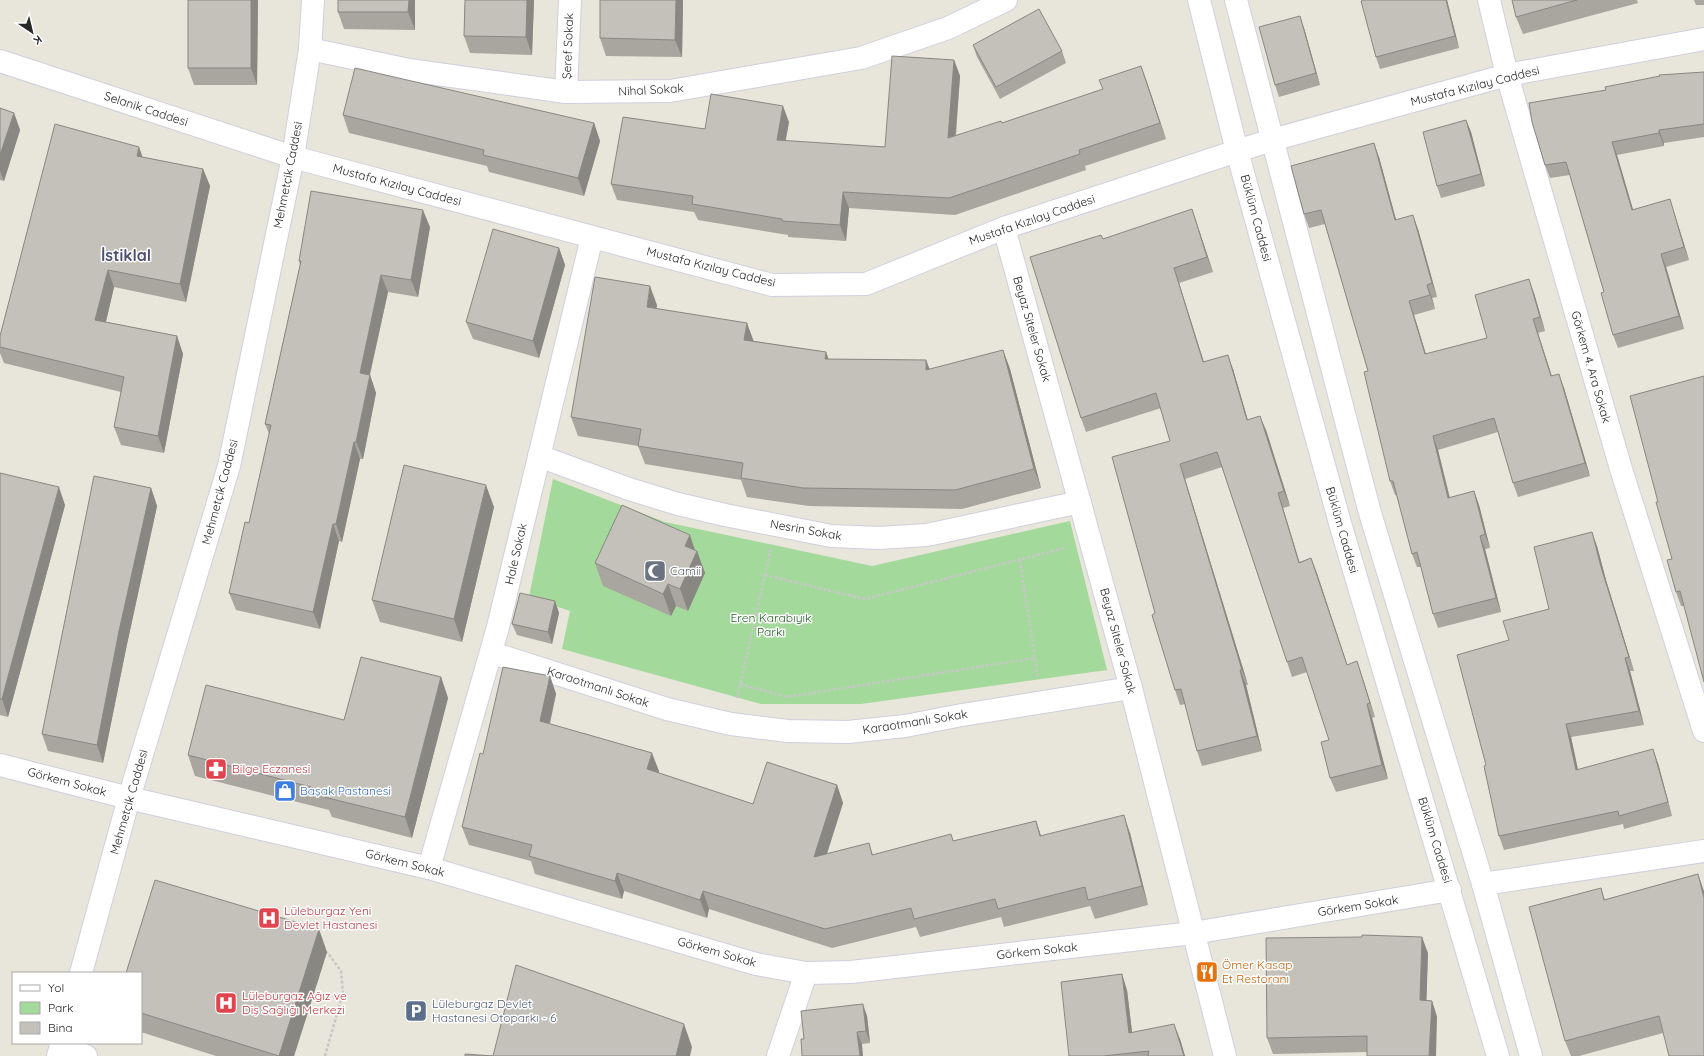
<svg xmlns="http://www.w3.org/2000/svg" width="1704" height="1056" viewBox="0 0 1704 1056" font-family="Quicksand,sans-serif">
  <rect width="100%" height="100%" fill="#e8e5da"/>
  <!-- green -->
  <polygon fill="#a4d99c" points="553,479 665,522 872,566 1070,521 1107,670 861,704 761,704 562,649 570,611 529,597"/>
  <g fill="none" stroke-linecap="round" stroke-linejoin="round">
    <!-- minor casing -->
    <g stroke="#d0cfde" stroke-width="24">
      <g id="minor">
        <polyline points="1489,0 1507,75 1621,469 1704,731"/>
        <polyline points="310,49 409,70 566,92 670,91 861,58 948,28 1006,0"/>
        <polyline points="566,92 570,0"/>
        <polyline points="1272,140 1507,75 1704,39"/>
        <polyline points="1004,228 1131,688 1225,1056"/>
        <polyline points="539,456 629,489 678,504 725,515 831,536 879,538 927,535 1080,502"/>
        <polyline points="492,653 667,709 731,724 788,731 848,732 905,726 962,715 1131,688"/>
        <polyline points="0,765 129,798 429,868 756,964 806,973 851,972 1193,933 1450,890"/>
        <polyline points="429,868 498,627 592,237"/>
        <polyline points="1483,884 1704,851"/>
        <polyline points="61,1046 86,1056"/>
        <polyline points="778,1056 806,973"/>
      </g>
    </g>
    <!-- tertiary casing -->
    <g stroke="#d0cfde" stroke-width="24">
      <g id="tertiary">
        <polyline points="0,61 293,157 772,285 866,284 1004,228 1237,151"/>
        <polyline points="81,973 129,798 229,466 293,157 310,49 313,0"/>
        <polyline points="58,1056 62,1043"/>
      </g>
    </g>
    <!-- secondary casing -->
    <g stroke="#d0cfde" stroke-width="24">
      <g id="secondary">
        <polyline points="1199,0 1237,151 1340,523 1498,1056"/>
        <polyline points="1236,0 1370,513 1483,884 1531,1056"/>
        <polyline points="1237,151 1272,140"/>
      </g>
    </g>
    <!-- path -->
    <g stroke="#c7c7c7" stroke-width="2.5" stroke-dasharray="3 2" stroke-linecap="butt">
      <polyline points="1020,560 1038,678"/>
      <polyline points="765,575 865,599 1065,548"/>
      <polyline points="740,684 787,697 1035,658"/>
      <polyline points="737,698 771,549"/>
      <polyline points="325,1056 343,993 341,971 327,952"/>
    </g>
    <!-- minor -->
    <use href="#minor" stroke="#fff" stroke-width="22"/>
    <!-- tertiary -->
    <use href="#tertiary" stroke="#fff" stroke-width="22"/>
    <!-- secondary -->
    <use href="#secondary" stroke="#fff" stroke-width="22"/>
  </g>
  <!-- wall -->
  <g fill="#a8a69f">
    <polygon points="258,0 257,85 194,85 188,68"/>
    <polygon points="415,0 415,30 344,29 338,12"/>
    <polygon points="465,0 534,0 532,55 470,53 464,36"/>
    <polygon points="683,0 682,57 606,56 600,38"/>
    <polygon points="1364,0 1447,0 1459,48 1380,69 1376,57"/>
    <polygon points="1512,0 1637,0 1638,3 1523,34 1516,17"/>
    <polygon points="1694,0 1704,0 1704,5 1696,5"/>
    <polygon points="1304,28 1320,85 1279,97 1275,85"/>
    <polygon points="973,45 1062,51 1066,63 1000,99 977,57"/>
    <polygon points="954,60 960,76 956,136 1002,123 1103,89 1141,66 1166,139 1085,166 1086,170 955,215 849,208 846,241 788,237 788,235 698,220 694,212 617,200 611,184 705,129 789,122 785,141 885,147"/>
    <polygon points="1704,72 1704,137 1664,143 1664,146 1617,155 1633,210 1674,212 1689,260 1666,267 1684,329 1618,348 1613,335 1604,292 1570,175 1550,178 1545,165 1606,90"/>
    <polygon points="0,108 14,113 20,130 4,181 0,180"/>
    <polygon points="343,115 594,123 600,141 584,196 489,172 487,166 349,133"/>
    <polygon points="1466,120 1471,132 1485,186 1441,198 1437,186"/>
    <polygon points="143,157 203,169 210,186 186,302 114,287 106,322 177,336 183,354 164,453 121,445 114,427 121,392 4,363 0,353 0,336"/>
    <polygon points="1379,157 1396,220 1418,229 1437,297 1432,298 1435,309 1414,315 1426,354 1487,338 1534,293 1545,331 1538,333 1552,376 1564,388 1590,476 1518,497 1513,483 1498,432 1438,450 1450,498 1474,491 1479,505 1490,548 1485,549 1501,612 1438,628 1433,614 1421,567 1417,567 1412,554 1397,495 1395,495 1390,481 1368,371 1325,224 1309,228 1304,214"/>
    <polygon points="1192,209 1213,272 1179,283 1204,362 1233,369 1248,420 1266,430 1290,506 1283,508 1299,562 1311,558 1347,665 1357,661 1375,717 1372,718 1388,779 1336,792 1330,778 1329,740 1307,672 1292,677 1222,467 1185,479 1248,685 1246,685 1262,751 1202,766 1197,751 1185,704 1180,705 1175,690 1155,613 1170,441 1161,408 1086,432 1081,418"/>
    <polygon points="430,227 418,297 388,292 370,375 376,393 363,459 360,459 342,542 339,541 320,629 236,610 229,593 249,523 269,434 265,424 300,265 299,261"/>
    <polygon points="559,248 565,265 539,358 473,339 466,322"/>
    <polygon points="657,305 656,308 754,341 826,352 828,359 926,360 930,370 1003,350 1010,369 1041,488 962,509 809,506 747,497 741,480 645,464 638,446 578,436 571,417"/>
    <polygon points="1704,376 1684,606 1681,606 1676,592 1672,559 1658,502"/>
    <polygon points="0,473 65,505 8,717 0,715"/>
    <polygon points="151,488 157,506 126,649 103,763 48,751 42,734"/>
    <polygon points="494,507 462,642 380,622 372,600"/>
    <polygon points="1597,546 1606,580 1634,671 1630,671 1644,725 1571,737 1578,770 1658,763 1672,816 1624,829 1623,824 1504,850 1499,836 1486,765 1509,640 1549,609"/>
    <polygon points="695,550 697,551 705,573 688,611 676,606 671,616 603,586 595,563"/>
    <polygon points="555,601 559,613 552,644 517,635 512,624"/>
    <polygon points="550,676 556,694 550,724 659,771 658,773 753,804 837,785 843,803 827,854 869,843 873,855 954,841 1036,821 1041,836 1130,833 1148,905 1095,919 1090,906 1004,927 1001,917 920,937 916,927 832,948 709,909 707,918 624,891 622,899 535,874 531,861 469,845 462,827 483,754"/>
    <polygon points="441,677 448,698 412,838 332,817 329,810 195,776 188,755 344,720"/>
    <polygon points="1698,874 1663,1033 1579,1056 1571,1056 1565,1041 1601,888 1605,900"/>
    <polygon points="327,952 294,1056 216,1056 141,1032 141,973"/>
    <polygon points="1428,953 1426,1000 1432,1001 1437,1017 1367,1052 1273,1054 1267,1038"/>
    <polygon points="1127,990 1132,1032 1180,1039 1185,1056 1069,1056"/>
    <polygon points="867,1016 870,1043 862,1044 804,1039"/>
  </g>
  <!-- shaded-wall -->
  <g fill="#888782">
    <polygon points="251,0 258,0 257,85 251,68"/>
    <polygon points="409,0 415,0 415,30 408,12"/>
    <polygon points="527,0 534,0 532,55 526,37"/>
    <polygon points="676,0 683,0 682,57 675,40"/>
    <polygon points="1446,0 1447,0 1459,48 1455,36"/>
    <polygon points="1300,16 1304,28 1320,85 1316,73"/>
    <polygon points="954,60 960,76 954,154 948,138"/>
    <polygon points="1141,66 1147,82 1166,139 1160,123"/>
    <polygon points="783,106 789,122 783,156 777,140"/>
    <polygon points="14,113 20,130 4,181 0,171 0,155"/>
    <polygon points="1466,120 1471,132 1485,186 1481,174"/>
    <polygon points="594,123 600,141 584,196 578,178"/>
    <polygon points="1659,130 1664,143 1664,146 1659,133"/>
    <polygon points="1612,142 1617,155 1637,223 1632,210"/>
    <polygon points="1374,143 1379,157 1400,234 1395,220"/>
    <polygon points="139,147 145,164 137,156"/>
    <polygon points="203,169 210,186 186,302 180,284"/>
    <polygon points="843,192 849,208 846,241 840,225"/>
    <polygon points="1670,199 1674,212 1689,260 1684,247"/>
    <polygon points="1192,209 1213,272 1207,257"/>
    <polygon points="423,210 430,227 418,297 411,280"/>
    <polygon points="1413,215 1418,229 1437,297 1432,283"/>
    <polygon points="559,248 565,265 539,358 533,341"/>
    <polygon points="1661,254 1666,267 1684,329 1679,316"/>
    <polygon points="1174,268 1179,283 1208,376 1203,362"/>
    <polygon points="108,270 114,287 102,338 95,320"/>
    <polygon points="381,275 388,292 366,391 360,373"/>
    <polygon points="1529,279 1534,293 1545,331 1540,317"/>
    <polygon points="1427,285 1432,298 1435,309 1430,295"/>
    <polygon points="650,286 657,305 654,325 647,307"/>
    <polygon points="1409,301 1414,315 1430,368 1425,354"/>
    <polygon points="1533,319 1538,333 1556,390 1551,376"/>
    <polygon points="747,323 754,342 744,340"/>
    <polygon points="177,336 183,354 164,453 158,436"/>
    <polygon points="1003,350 1010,369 1041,488 1034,469"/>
    <polygon points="826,352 833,371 825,359"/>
    <polygon points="1228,355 1233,369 1252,435 1247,420"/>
    <polygon points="926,360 933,379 926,370"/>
    <polygon points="1559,374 1564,388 1590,476 1585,463"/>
    <polygon points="370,375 376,393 363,459 356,442"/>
    <polygon points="1260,416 1266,430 1290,506 1284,491"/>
    <polygon points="1433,436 1438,450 1453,512 1448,498"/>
    <polygon points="354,442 360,459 342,542 336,524"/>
    <polygon points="1180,464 1185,479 1248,685 1242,670"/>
    <polygon points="486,485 494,507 462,642 454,619"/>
    <polygon points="59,487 65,505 8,717 2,699"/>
    <polygon points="151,488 157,506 126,649 103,763 97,745 119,631"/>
    <polygon points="1474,491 1479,505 1490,548 1485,534"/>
    <polygon points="1278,493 1283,508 1304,577 1299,563"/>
    <polygon points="333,524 339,541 320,629 313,612"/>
    <polygon points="1592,532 1597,546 1606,580 1634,671 1629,657 1601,567"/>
    <polygon points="690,535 696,553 697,551 705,573 688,611 680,589 685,546"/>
    <polygon points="1480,536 1485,549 1501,612 1496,598"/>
    <polygon points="1311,558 1317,573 1352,679 1347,665"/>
    <polygon points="668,584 676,606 671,616 663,594"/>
    <polygon points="555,601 559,613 552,644 548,632"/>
    <polygon points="1625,658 1630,671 1644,725 1639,711"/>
    <polygon points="1357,661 1362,676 1375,717 1370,703"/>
    <polygon points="1240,670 1246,685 1262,751 1257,736"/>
    <polygon points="550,676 556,694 546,739 540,721"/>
    <polygon points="441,677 448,698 412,838 405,817"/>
    <polygon points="1367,704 1372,718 1388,779 1382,765"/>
    <polygon points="1566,724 1571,737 1581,784 1576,770"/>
    <polygon points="1653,749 1658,763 1672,816 1668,802"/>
    <polygon points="652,753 659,771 654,787 647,769"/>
    <polygon points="837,785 843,803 820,875 814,857"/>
    <polygon points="1124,815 1130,833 1148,905 1142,886"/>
    <polygon points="1036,821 1042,839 1040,836"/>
    <polygon points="617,873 624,891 622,899 615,881"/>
    <polygon points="1698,874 1704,891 1704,898"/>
    <polygon points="703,891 709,909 707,918 700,900"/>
    <polygon points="319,929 327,952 294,1056 279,1056"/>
    <polygon points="1422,937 1428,953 1426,1016 1420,1000"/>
    <polygon points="1122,974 1127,990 1134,1049 1129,1033"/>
    <polygon points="1432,1001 1437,1017 1436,1056 1429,1056"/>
    <polygon points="863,1004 867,1016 870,1043 866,1031"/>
    <polygon points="684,1024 692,1047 690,1056 676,1056"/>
    <polygon points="1174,1024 1180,1039 1185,1056 1184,1056"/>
    <polygon points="857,1032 862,1044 863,1056 860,1056"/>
  </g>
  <!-- building -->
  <g fill="#c3c1b9" stroke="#888782">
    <rect x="188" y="0" width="63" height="68"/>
    <polygon points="338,0 409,0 408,12 338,12"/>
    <polygon points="465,0 527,0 526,37 464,36"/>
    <polygon points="600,0 676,0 675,40 600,38"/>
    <polygon points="1364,0 1446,0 1455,36 1376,57 1361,1"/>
    <polygon points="1512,0 1577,0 1516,17"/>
    <polygon points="1039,9 1062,51 996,87 973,45"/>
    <polygon points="1300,16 1316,73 1275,85 1259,27"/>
    <polygon points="892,56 954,60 948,138 1001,121 1002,123 1103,89 1099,80 1141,66 1160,123 1079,150 1080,154 949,198 843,192 840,225 782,221 782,219 692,204 693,196 611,184 623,117 705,129 711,94 783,106 777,140 885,147"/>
    <polygon points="355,68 594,123 578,178 483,155 484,150 343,115"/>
    <polygon points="1704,72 1704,124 1659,130 1659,133 1612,142 1632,210 1670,199 1684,247 1661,254 1679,316 1613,335 1601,293 1604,292 1566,162 1545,165 1532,122 1529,103 1606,90 1605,87 1660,76 1659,75"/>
    <polygon points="0,108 14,113 0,155"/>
    <polygon points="1466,120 1481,174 1437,186 1423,132"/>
    <polygon points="55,124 139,147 137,156 203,169 180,284 108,270 95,320 177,336 158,436 114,427 124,377 0,347 0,336"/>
    <polygon points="1374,143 1395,220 1413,215 1432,283 1427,285 1430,295 1409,301 1425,354 1487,338 1475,295 1529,279 1540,317 1533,319 1551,376 1559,374 1585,463 1513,483 1494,418 1433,436 1448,498 1474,491 1485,534 1480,536 1496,598 1433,614 1417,552 1412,554 1393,481 1390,481 1364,372 1368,371 1321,210 1304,214 1291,166"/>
    <polygon points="311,191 423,210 411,280 381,275 360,373 370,375 356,442 354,442 336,524 333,524 313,612 229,593 245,522 249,523 271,425 265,424 301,261 299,261"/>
    <polygon points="1192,209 1207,257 1174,268 1203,362 1228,355 1247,420 1260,416 1284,491 1278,493 1299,563 1311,558 1347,665 1357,661 1370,703 1367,704 1382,765 1330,778 1321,742 1329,740 1302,657 1287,662 1217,452 1180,464 1242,670 1240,670 1257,736 1197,751 1181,689 1175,690 1152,615 1155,613 1112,457 1170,441 1156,393 1081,418 1030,257 1101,235 1103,239"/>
    <polygon points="493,229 559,248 533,341 466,322"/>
    <polygon points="595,277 650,286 647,307 747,323 744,340 826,352 825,359 926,360 926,370 1003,350 1034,469 955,490 803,488 741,478 743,463 638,446 641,429 571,417"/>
    <polygon points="1704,376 1704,682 1680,591 1676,592 1667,560 1672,559 1656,502 1658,502 1630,396"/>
    <polygon points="404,465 486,485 454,619 372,600"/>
    <polygon points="0,473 59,487 2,699 0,699"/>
    <polygon points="94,476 151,488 119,631 97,745 42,734"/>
    <polygon points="622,505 690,535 685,546 697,551 680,589 668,584 663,594 595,563"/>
    <polygon points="1592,532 1601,567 1629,657 1625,658 1639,711 1566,724 1576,770 1653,749 1668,802 1619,816 1618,811 1499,836 1484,766 1486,765 1457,655 1509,640 1503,621 1549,609 1534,547"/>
    <polygon points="520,593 555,601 548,632 512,624"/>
    <polygon points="361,657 441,677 405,817 324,797 326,791 188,755 206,685 344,720"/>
    <polygon points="503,667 550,676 540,721 652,753 647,769 753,804 767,762 837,785 814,857 869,843 872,855 951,834 953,841 1036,821 1040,836 1124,815 1142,886 1088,900 1085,887 998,909 995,899 914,919 911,908 825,929 703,891 700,900 617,873 615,881 529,856 532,845 462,827 480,753 483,754"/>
    <polygon points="1698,874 1704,898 1704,1056 1669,1056 1659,1016 1565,1041 1529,907 1601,888 1604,900"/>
    <polygon points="155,880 319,929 279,1056 141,1013 141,973 126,973"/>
    <polygon points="1362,935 1422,937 1420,1000 1432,1001 1429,1056 1367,1056 1367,1036 1267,1038 1266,938 1362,937"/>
    <polygon points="516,965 684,1024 676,1056 465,1056 465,1054 493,1056"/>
    <polygon points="1122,974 1129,1033 1174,1024 1184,1056 1148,1056 1149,1051 1103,1056 1069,1056 1061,982"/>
    <polygon points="863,1004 866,1031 857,1032 860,1056 802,1056 801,1039 804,1039 801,1011"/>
  </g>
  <!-- icons -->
  <defs>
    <g id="mosque-square" transform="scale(1.15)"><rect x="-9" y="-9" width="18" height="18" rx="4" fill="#6b7280" stroke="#fff"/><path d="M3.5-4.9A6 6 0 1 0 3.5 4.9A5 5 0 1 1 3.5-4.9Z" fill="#fff"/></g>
    <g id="pharmacy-square" transform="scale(1.15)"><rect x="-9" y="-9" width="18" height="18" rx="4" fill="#e0444e" stroke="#fff"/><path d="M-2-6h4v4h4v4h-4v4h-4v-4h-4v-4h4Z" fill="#fff"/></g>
    <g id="shop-square" transform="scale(1.15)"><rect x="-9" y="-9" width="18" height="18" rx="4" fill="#3f7fe0" stroke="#fff"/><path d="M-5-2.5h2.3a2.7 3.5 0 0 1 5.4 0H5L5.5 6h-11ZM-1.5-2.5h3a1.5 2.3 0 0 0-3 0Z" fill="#fff"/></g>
    <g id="hospital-square" transform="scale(1.15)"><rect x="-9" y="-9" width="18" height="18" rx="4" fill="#e0444e" stroke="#fff"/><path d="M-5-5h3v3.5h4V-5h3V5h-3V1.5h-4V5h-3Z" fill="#fff"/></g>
    <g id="restaurant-square" transform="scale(1.15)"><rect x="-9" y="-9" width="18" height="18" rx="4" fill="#e8710a" stroke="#fff"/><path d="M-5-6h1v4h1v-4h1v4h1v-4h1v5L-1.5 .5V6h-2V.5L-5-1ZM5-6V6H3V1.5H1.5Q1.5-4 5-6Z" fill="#fff"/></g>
    <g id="parking-square" transform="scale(1.15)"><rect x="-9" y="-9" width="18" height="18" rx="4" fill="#5c6f8a" stroke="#fff"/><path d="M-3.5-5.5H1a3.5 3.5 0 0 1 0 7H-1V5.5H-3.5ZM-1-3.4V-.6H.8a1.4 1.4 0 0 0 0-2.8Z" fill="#fff"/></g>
  </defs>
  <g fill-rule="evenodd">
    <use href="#mosque-square" x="655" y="571"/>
    <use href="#pharmacy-square" x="216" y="769"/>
    <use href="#shop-square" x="285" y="791"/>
    <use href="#hospital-square" x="269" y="918"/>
    <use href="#restaurant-square" x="1207" y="972"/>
    <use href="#hospital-square" x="226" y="1003"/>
    <use href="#parking-square" x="416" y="1011"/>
  </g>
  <g text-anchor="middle" stroke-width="3" stroke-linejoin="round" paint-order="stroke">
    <!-- street labels -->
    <g font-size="12" fill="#272727" stroke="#fff">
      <text transform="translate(568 46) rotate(-88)" y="4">Şeref Sokak</text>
      <text transform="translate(1475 86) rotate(-14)" y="4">Mustafa Kızılay Caddesi</text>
      <text transform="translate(651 90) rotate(-3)" y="4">Nihal Sokak</text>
      <text transform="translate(146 109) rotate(18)" y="4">Selanik Caddesi</text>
      <text transform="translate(288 175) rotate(-79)" y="4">Mehmetçik Caddesi</text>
      <text transform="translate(397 185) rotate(15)" y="4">Mustafa Kızılay Caddesi</text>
      <text transform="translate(1256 218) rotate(75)" y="4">Büklüm Caddesi</text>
      <text transform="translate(1032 220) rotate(-19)" y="4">Mustafa Kızılay Caddesi</text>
      <text transform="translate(711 267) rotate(14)" y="4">Mustafa Kızılay Caddesi</text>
      <text transform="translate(1032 329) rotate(74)" y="4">Beyaz Siteler Sokak</text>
      <text transform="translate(1591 367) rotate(74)" y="4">Görkem 4. Ara Sokak</text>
      <text transform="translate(220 492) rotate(-75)" y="4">Mehmetçik Caddesi</text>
      <text transform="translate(806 530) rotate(10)" y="4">Nesrin Sokak</text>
      <text transform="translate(1342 530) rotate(74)" y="4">Büklüm Caddesi</text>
      <text transform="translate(516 554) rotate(-77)" y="4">Hale Sokak</text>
      <text transform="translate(1118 641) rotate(75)" y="4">Beyaz Siteler Sokak</text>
      <text transform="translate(598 687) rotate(18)" y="4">Karaotmanlı Sokak</text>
      <text transform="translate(915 722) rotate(-9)" y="4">Karaotmanlı Sokak</text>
      <text transform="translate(67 782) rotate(15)" y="4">Görkem Sokak</text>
      <text transform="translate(129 802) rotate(-74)" y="4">Mehmetçik Caddesi</text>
      <text transform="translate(1435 840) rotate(73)" y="4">Büklüm Caddesi</text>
      <text transform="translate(405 863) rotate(14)" y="4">Görkem Sokak</text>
      <text transform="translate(1358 906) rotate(-9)" y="4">Görkem Sokak</text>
      <text transform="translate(1037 951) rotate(-6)" y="4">Görkem Sokak</text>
      <text transform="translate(717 952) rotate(16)" y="4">Görkem Sokak</text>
    </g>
    <!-- worship labels -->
    <g font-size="12" fill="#5b616d" stroke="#fff" text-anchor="start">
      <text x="670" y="575">Camii</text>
    </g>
    <!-- park labels -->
    <g font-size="12" fill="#215a21" stroke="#fff">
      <text x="771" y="622">Eren Karabıyık<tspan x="771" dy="14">Parkı</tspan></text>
    </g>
    <!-- health labels -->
    <g font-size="12" fill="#be3a42" stroke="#fff" text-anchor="start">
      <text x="232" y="773">Bilge Eczanesi</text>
      <text x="284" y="915">Lüleburgaz Yeni<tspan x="284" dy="14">Devlet Hastanesi</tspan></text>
      <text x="242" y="1000">Lüleburgaz Ağız ve<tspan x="242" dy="14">Diş Sağlığı Merkezi</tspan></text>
    </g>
    <!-- shop labels -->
    <g font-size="12" fill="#366cbe" stroke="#fff" text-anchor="start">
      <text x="300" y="795">Başak Pastanesi</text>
    </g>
    <!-- food labels -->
    <g font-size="12" fill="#c56008" stroke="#fff" text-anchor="start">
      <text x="1222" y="969">Ömer Kasap<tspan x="1222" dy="14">Et Restoranı</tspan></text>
    </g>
    <!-- service labels -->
    <g font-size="12" fill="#4e5e75" stroke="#fff" text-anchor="start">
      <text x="432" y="1008">Lüleburgaz Devlet<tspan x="432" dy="14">Hastanesi Otoparkı - 6</tspan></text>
    </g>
    <!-- district labels -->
    <g font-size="16" font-weight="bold" fill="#4e4d72" stroke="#fff">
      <text x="126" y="261">İstiklal</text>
    </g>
  </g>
  <!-- legend -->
  <rect x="12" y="972" width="130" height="72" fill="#ffffff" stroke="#a9a9a9"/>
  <rect x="20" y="985" width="20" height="6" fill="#ffffff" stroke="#a9a9a9"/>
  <text x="48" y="992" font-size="12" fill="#272727">Yol</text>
  <rect x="20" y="1002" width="20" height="12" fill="#a4d99c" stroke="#a9a9a9"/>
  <text x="48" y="1012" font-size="12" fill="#272727">Park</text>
  <rect x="20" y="1022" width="20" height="12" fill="#c3c1b9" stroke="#a9a9a9"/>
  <text x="48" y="1032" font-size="12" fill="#272727">Bina</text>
  <!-- north arrow -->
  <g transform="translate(32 32) rotate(145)" stroke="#ffffff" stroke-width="3" paint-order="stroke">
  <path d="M0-3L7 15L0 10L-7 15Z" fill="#272727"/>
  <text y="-6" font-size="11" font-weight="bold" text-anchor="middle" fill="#272727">K</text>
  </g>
</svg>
